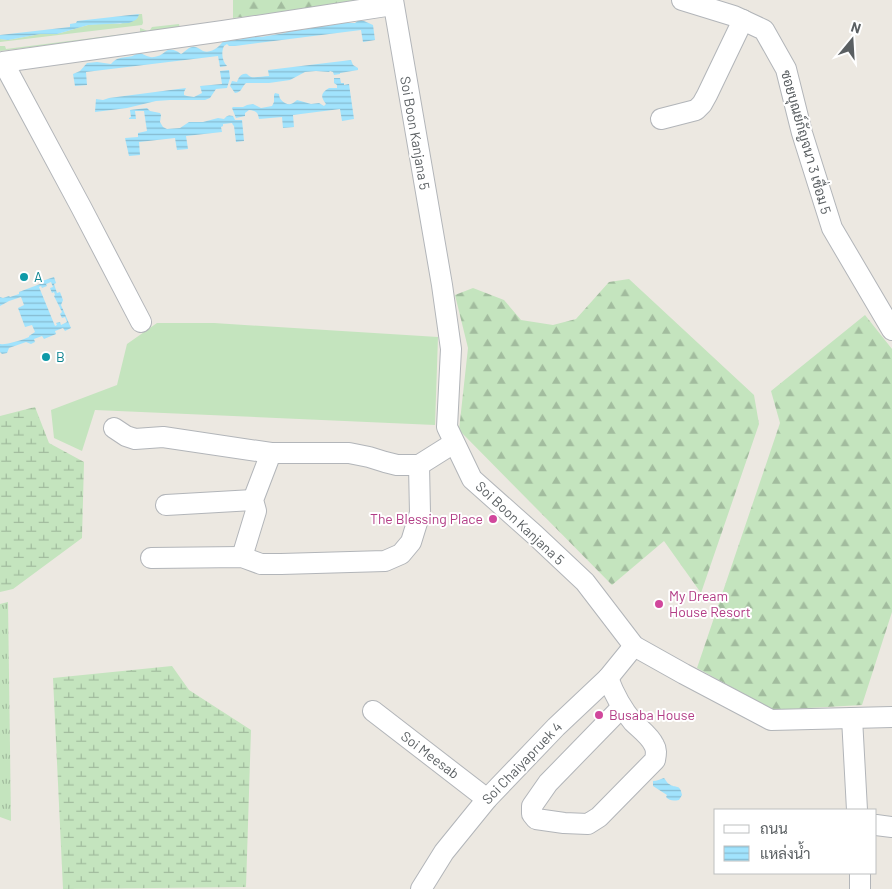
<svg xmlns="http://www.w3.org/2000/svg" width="892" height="889" viewBox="0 0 892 889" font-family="Barlow,Sarabun,sans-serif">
  <defs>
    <pattern id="forest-firs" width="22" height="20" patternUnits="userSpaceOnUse" patternTransform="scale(1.25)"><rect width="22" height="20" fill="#c4e4be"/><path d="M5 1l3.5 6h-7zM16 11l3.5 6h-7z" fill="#a2bc9e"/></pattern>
    <pattern id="wetland-marsh" width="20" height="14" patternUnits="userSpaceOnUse" patternTransform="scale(1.25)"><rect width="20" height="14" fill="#c4e4be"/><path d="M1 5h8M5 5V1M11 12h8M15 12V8" fill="none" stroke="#a2bc9e"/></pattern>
    <pattern id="park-tufts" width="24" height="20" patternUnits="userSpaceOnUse" patternTransform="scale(1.25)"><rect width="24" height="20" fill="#c4e4be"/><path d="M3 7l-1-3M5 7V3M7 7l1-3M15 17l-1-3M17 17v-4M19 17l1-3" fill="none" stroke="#a2bc9e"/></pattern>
    <pattern id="water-rules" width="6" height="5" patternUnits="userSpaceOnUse" patternTransform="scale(1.25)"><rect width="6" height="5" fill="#a1e3fd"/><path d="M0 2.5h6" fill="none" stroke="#86bbd0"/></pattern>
  </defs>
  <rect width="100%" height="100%" fill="#ece8e1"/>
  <!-- grass -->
  <g fill="#c4e4be">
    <polygon points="139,14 142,14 143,23 142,25 0,42 0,39 8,40 40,34 57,34 88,25 110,23 120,24 138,17"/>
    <polygon points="179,24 180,29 0,51 0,46 5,46 6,49 140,32 140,28 148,31 150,30 152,27"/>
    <polygon points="157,323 214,323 438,337 435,425 95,410 82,451 54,438 51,410 117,385 127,344"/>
  </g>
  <!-- forest -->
  <g fill="url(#forest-firs)">
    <polygon points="233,0 381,0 233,18"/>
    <polygon points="629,279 754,395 759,424 701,593 664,541 612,585 459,430 468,348 455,295 473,288 504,300 521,320 553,325 576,319 609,282"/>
    <polygon points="865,315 892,349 892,612 862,705 773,710 697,668 780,423 771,391"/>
  </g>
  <!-- wetland -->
  <g fill="url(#wetland-marsh)">
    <polygon points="35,407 49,443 84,462 82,538 13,589 0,592 0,416"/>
    <polygon points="172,666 189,690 251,730 246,887 63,889 53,678"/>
  </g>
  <!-- park -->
  <polygon fill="url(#park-tufts)" points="8,602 11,821 0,817 0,604"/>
  <!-- water -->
  <g fill="url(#water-rules)" fill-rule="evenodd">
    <path d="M139,14C138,20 134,21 129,23L88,25L57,34H40L8,40L0,39V35L70,27V24L76,23L77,21Z"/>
    <path d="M359,20L364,21L373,25L375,40L363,42L361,30L235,46H229L227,44L224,46C221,52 222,61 227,66L220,67L218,56L86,72L87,85L75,86L73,74L80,71L87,63L97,62L111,64C120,53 130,61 138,52C144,54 148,58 154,57C167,56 165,43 181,54C185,52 187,48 192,47C197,46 199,49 203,51C212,54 220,46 224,40C235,41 244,40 254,34L257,36L261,37L285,33L290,30H302L321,26H328L340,23H355Z"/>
    <path d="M351,60L353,65L358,68V70L340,73V74L334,75L333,72L330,71L329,72L316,71L305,72L290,80L269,83H246C241,88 242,92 235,93L230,86L232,81L237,82C239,77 241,73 247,74C248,75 249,76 251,77C256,78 263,76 269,76L268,70Z"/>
    <polygon points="229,70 230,78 227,88 216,89 210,98 205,100 170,100 156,101 127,108 95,112 96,99 103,100 109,98 186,88 184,92 184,95 187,96 194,97 202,93 200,86 222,84 220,71"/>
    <path d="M334,78H340L341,83H344V85L349,84L354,119L342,121L340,109L293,115L294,127L283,128L282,117L259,119C258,112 256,111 249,110L245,113V116L236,118L232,108L233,107H243L247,105L253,104L261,108L272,106L274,102V95L275,93L279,94C279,100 285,105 291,104C292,104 296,101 297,100L311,104L319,103L324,106L326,104C320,96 321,93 329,88H337V85L334,83Z"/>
    <path d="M147,108L150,111L160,113L161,115L160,122L163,127L167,129L180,128L189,122H203L218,118L224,119C227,115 229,115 233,116L235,120H242L244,141L236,142L234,126L233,125L232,123L223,124V126L221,127L222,132L186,136L188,149L177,150L175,138L139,142L140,155L129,156L125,138L138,137V133L147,131L144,111H135L136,119H129V118L131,117L130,110Z"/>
    <path d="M54,277L56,283L54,284L57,293L60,292L63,300L61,305L71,328L65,331L63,328L55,331L56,334L44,339L42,336L34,339L35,342L31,344L26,342L9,348L7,353L2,354L0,352V344C6,345 23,340 29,337V336L35,332L32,325L25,327L18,308L24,305L21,297L9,301L0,306V297L3,298L9,296L10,297L19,294V292L40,284L42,281ZM51,282L53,287L50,288L52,293L54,292L55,295L54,296L62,312L60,314L62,318L65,317L67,322L61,325L60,322L56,323L57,325L55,326L39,287L41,286L42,288L47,286L46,284Z"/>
    <path d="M664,778C666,780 667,783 669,784C676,789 680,783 682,795L679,800C673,801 670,801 666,797L667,795L653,786V781C657,781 660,779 664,778Z"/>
  </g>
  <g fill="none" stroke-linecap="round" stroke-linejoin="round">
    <!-- minor casing -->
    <g stroke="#b2b5b9" stroke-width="22">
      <g id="minor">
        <polyline points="393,0 442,285 451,349 447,427 472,479 535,535 585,582 634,646 684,674 771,720 892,717"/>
        <polyline points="682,0 734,16 764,30 786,69 802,133 832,228 892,330"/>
        <polyline points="661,119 696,110 702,104 707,95 743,20"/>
        <polyline points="141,322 81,207 3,62 223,31 393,5"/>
        <polyline points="114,428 126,436 135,439 163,437 271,453 349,453 369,457 385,462 397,465 419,465 454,443"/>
        <polyline points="166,505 253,500"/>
        <polyline points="242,557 256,511 253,500 271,453"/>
        <polyline points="151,558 242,557 261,564 281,564 385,561 401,554 411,542 420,513 419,465"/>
        <path d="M608,678C614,694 622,709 633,722C640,729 650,736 654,745C657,750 656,754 655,760L599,817L588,824L564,823L536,819L532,814V806L548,783L622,707"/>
        <polyline points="373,711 487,799"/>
        <polyline points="852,718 857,810"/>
        <polyline points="876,825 892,827"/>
        <polyline points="860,873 860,889"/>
        <polyline points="421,889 444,852 487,799 556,727 608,678 634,646"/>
      </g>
    </g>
    <!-- minor -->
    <use href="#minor" stroke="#fff" stroke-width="20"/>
  </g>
  <!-- markers -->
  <g fill="#0f9aa8" stroke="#fff" stroke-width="2">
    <circle cx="24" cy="277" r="5"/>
    <circle cx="46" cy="357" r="5"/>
  </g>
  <g fill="#d1479c" stroke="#fff" stroke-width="2">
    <circle cx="493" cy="519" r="5"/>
    <circle cx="659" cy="604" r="5"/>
    <circle cx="599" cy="715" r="5"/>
  </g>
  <g text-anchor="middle" stroke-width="4" stroke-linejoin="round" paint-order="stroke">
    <!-- street labels -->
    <g font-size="14" fill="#5a5f62" stroke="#fff">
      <text transform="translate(415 133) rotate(80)" y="5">Soi Boon Kanjana 5</text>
      <text transform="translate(806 142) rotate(74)" y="5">ซอยบุณย์กัญจนา 3 เชื่อม 5</text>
      <text transform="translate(520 523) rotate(43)" y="5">Soi Boon Kanjana 5</text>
      <text transform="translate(430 755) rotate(37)" y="5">Soi Meesab</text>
      <text transform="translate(522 763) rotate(-46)" y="5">Soi Chaiyapruek 4</text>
    </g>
    <!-- culture labels -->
    <g font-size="14" fill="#0d838f" stroke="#fff" text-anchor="start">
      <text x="34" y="282">A</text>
      <text x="56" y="362">B</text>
    </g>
    <!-- hotel labels -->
    <g font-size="14" fill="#b23c85" stroke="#fff" text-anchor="start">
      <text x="483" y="524" text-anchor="end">The Blessing Place</text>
      <text x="669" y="601">My Dream<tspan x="669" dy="16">House Resort</tspan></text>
      <text x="609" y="720">Busaba House</text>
    </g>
  </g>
  <!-- legend -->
  <rect x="714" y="809" width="162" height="65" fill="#ffffff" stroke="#bdbfc0"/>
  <rect x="724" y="825" width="25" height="8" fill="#ffffff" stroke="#bdbfc0"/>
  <text x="760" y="834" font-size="15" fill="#5a5f62">ถนน</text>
  <rect x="724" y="846" width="25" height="15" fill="url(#water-rules)" stroke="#bdbfc0"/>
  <text x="760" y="859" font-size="15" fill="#5a5f62">แหล่งน้ำ</text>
  <!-- north arrow -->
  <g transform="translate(852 40) rotate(18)" stroke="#ffffff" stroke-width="4" paint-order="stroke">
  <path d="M0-4L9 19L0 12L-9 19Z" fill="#5a5f62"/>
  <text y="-8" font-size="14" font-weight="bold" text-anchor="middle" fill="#5a5f62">N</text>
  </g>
</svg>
